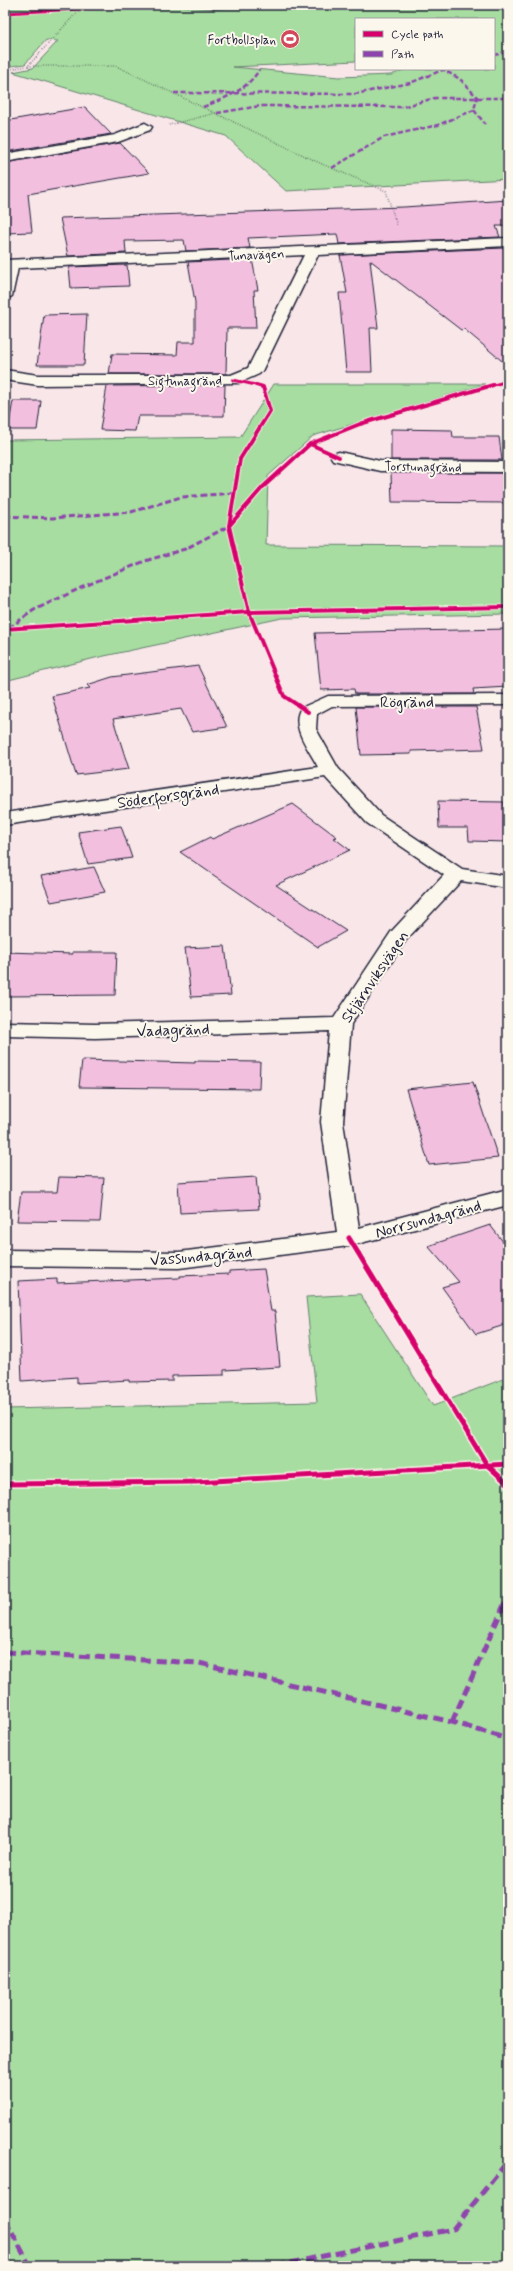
<svg xmlns="http://www.w3.org/2000/svg" width="513" height="2271" viewBox="0 0 513 2271" font-family="Mynerve,sans-serif">
  <rect width="100%" height="100%" fill="#f8e6e8"/>
  <filter id="ink" filterUnits="userSpaceOnUse"><feTurbulence type="fractalNoise" baseFrequency=".025" numOctaves="2"/><feDisplacementMap in="SourceGraphic" scale="8" xChannelSelector="R" yChannelSelector="G"/><feConvolveMatrix kernelMatrix="1 2 1 2 8 2 1 2 1" color-interpolation-filters="sRGB"/></filter>
  <g filter="url(#ink)">
    <!-- green -->
    <g fill="#a7dda0" stroke="#64806e" fill-rule="evenodd">
      <path d="M5,5H172L214,9L259,5H508V179L286,191L226,136L13,72L33,68L58,41L46,40L25,64L5,67ZM356,19H494V69H406L391,75L339,77L233,67L356,61Z"/>
      <polygon points="274,384 485,384 313,436 268,476 266,545 508,546 508,614 282,618 95,658 5,681 5,440 240,437"/>
      <polygon points="360,1294 433,1406 508,1377 508,2266 5,2266 5,1409 317,1402 306,1297"/>
    </g>
    <!-- building -->
    <g fill="#f2bfdf" stroke="#22223b">
      <polygon points="85,107 111,134 5,152 5,121"/>
      <polygon points="120,143 149,173 28,194 32,232 5,233 5,163"/>
      <polygon points="508,200 508,226 496,226 500,237 339,244 337,234 248,238 250,248 186,251 184,240 125,241 126,253 68,256 60,218 404,207"/>
      <polygon points="504,248 508,258 508,366 464,329 461,330 370,260 378,328 370,328 372,372 346,372 339,293 347,293 340,255"/>
      <polygon points="252,259 258,290 254,290 256,328 227,328 226,374 109,374 112,354 177,355 178,342 195,342 195,302 188,262"/>
      <polygon points="127,265 129,286 71,288 69,267"/>
      <polygon points="87,314 84,365 37,365 44,315"/>
      <polygon points="225,385 224,416 138,416 135,431 100,430 107,386"/>
      <polygon points="13,401 41,401 37,430 8,430"/>
      <polygon points="391,429 452,430 453,437 499,437 502,460 391,460"/>
      <polygon points="391,473 503,473 507,503 392,502"/>
      <polygon points="508,629 508,687 473,689 474,694 355,694 354,689 321,690 315,633"/>
      <polygon points="198,666 227,727 192,732 181,709 113,719 129,769 76,775 52,696 90,688 87,685 112,677"/>
      <polygon points="356,707 476,707 484,749 411,751 411,754 361,755"/>
      <polygon points="438,801 504,802 508,842 469,841 468,828 439,828"/>
      <polygon points="293,804 337,837 334,838 350,850 276,885 346,931 318,947 180,852 210,837 212,839"/>
      <polygon points="121,826 132,858 88,864 78,832"/>
      <polygon points="94,867 105,892 51,902 41,876"/>
      <polygon points="225,946 231,995 191,997 185,948"/>
      <polygon points="5,952 73,954 72,952 117,952 115,995 5,996"/>
      <polygon points="82,1060 195,1063 195,1061 260,1062 259,1089 79,1087"/>
      <polygon points="473,1082 498,1158 429,1165 406,1089"/>
      <polygon points="59,1177 104,1178 100,1222 17,1221 21,1192 57,1192"/>
      <polygon points="256,1177 259,1209 180,1213 178,1182"/>
      <polygon points="490,1225 508,1248 508,1324 476,1334 442,1287 459,1282 428,1246"/>
      <polygon points="264,1269 271,1311 275,1311 280,1367 224,1370 224,1375 172,1376 172,1381 129,1382 129,1380 77,1383 77,1377 22,1381 18,1281 57,1279 57,1283 179,1278 179,1276 229,1274 229,1271"/>
    </g>
    <g fill="none" stroke-linecap="round" stroke-linejoin="round">
      <!-- street casing -->
      <g stroke="#22223b" stroke-width="3">
        <g id="street">
          <polygon points="145,123 152,127 150,130 118,142 5,162 5,154 115,135"/>
          <polygon points="508,238 508,246 318,255 262,371 259,374 239,383 38,385 5,380 5,370 38,375 231,375 248,368 304,255 18,268 12,296 5,300 5,260"/>
          <polygon points="339,452 380,461 508,462 508,472 380,471 333,460 331,457 333,454"/>
          <path d="M508,695V705L332,706L317,714L316,729L338,768L381,815L462,869L508,876V888L461,881L406,940L351,1024L343,1122L359,1228L508,1189V1205L349,1246L179,1268L5,1266V1250L179,1252L337,1232L321,1122L329,1031L95,1038L5,1036V1022L95,1024L334,1018L391,932L444,875L367,823L325,777L5,825V813L318,767C310,751 289,726 301,708L328,696Z"/>
        </g>
      </g>
      <!-- path -->
      <g stroke="#22223b" stroke-width="1.5" stroke-dasharray="0.5 2" stroke-linecap="butt">
        <polyline points="80,9 28,66 116,66 322,164 386,191 397,226"/>
        <polyline points="5,70 28,66"/>
        <polyline points="169,125 216,113"/>
      </g>
      <!-- street -->
      <use href="#street" fill="#fbf7ec" fill-rule="evenodd"/>
      <!-- quiet-far2 -->
      <g stroke="#8e44ad" stroke-width="2.5" stroke-dasharray="5 2.5" stroke-linecap="butt">
        <polyline points="494,55 508,52"/>
        <polyline points="174,93 355,94 410,83 445,69"/>
        <path d="M203,107C225,98 246,91 259,70"/>
        <polyline points="474,110 485,124"/>
        <polyline points="217,113 260,106 402,107 435,98 508,98"/>
        <polyline points="332,168 384,137 438,125 474,110 477,97 460,79 442,69"/>
      </g>
      <!-- quiet-far1 -->
      <g stroke="#8e44ad" stroke-width="3" stroke-dasharray="6 3" stroke-linecap="butt">
        <polyline points="5,516 52,518 131,512 181,497 234,493"/>
        <polyline points="9,628 34,610 85,586 145,561 185,549 229,526"/>
      </g>
      <!-- quiet -->
      <g stroke="#8e44ad" stroke-width="5" stroke-dasharray="10 5" stroke-linecap="butt">
        <polyline points="5,1652 199,1663 452,1722 508,1739"/>
        <polyline points="452,1722 508,1596"/>
        <polyline points="5,2219 30,2266"/>
        <polyline points="276,2266 453,2229 508,2161"/>
      </g>
      <!-- cycleway-far2 casing -->
      <g stroke="#fbf7ec" stroke-width="4.5">
        <g id="cycleway-far2">
          <polyline points="5,13 150,5"/>
          <polyline points="233,380 260,386"/>
          <polyline points="490,386 508,381"/>
        </g>
      </g>
      <!-- cycleway-far1 casing -->
      <g stroke="#fbf7ec" stroke-width="6">
        <g id="cycleway-far1">
          <polyline points="339,457 310,444 360,424 493,385"/>
          <polyline points="229,526 240,459 270,411 263,387 256,385"/>
          <polyline points="5,629 249,612 508,607"/>
          <polyline points="308,712 284,696 249,612 229,526 263,487 310,444"/>
        </g>
      </g>
      <!-- cycleway casing -->
      <g stroke="#fbf7ec" stroke-width="8">
        <g id="cycleway">
          <polyline points="349,1238 487,1465 508,1484"/>
          <polyline points="5,1484 196,1482 508,1464"/>
        </g>
      </g>
      <!-- cycleway-far2 -->
      <use href="#cycleway-far2" stroke="#d6006c" stroke-width="3"/>
      <!-- cycleway-far1 -->
      <use href="#cycleway-far1" stroke="#d6006c" stroke-width="4"/>
      <!-- cycleway -->
      <use href="#cycleway" stroke="#d6006c" stroke-width="5"/>
    </g>
  </g>
  <!-- icons -->
  <defs>
    <g id="stadium-disc" transform="scale(1)"><circle r="9.5" fill="#d1495b" stroke="#fbf7ec"/><path d="M0-5a6.5 5 0 1 0 0 10a6.5 5 0 1 0 0-10ZM-3.5-1.8h7v3.6h-7Z" fill="#fff"/></g>
  </defs>
  <g fill-rule="evenodd">
    <use href="#stadium-disc" x="290" y="39"/>
  </g>
  <g text-anchor="middle" stroke-width="4" stroke-linejoin="round" paint-order="stroke">
    <!-- far-poi labels -->
    <g font-size="13" fill="#22223b" stroke="#fbf7ec" text-anchor="end">
      <text x="276" y="44">Fortbollsplan</text>
    </g>
    <!-- far-street labels -->
    <g font-size="13" fill="#22223b" stroke="#fbf7ec">
      <text transform="translate(256 254) rotate(-3)" y="5">Tunavägen</text>
      <text x="185" y="385">Sigtunagränd</text>
      <text transform="translate(423 466) rotate(1)" y="5">Torstunagränd</text>
    </g>
    <!-- street labels -->
    <g font-size="16" fill="#22223b" stroke="#fbf7ec">
      <text transform="translate(407 701) rotate(-1)" y="6">Rögränd</text>
      <text transform="translate(168 795) rotate(-8)" y="6">Söderforsgränd</text>
      <text transform="translate(374 976) rotate(-56)" y="6">Stjärnviksvägen</text>
      <text transform="translate(173 1029) rotate(-2)" y="6">Vadagränd</text>
      <text transform="translate(428 1218) rotate(-15)" y="6">Norrsundagränd</text>
      <text transform="translate(201 1255) rotate(-5)" y="6">Vassundagränd</text>
    </g>
  </g>
  <!-- margin -->
  <rect width="513" height="2271" fill="none" stroke="#fbf7ec" stroke-width="20"/>
  <rect x="10" y="10" width="493" height="2251" fill="none" stroke="#22223b" stroke-width="1.5" filter="url(#ink)"/>
  <!-- legend -->
  <rect x="355" y="18" width="140" height="52" fill="#fbf7ec" stroke="#a4a2a5"/>
  <rect x="363" y="31" width="20" height="6" fill="#d6006c" stroke="#a4a2a5"/>
  <text x="391" y="38" font-size="12" fill="#22223b">Cycle path</text>
  <rect x="363" y="51" width="20" height="6" fill="#8e44ad" stroke="#a4a2a5"/>
  <text x="391" y="58" font-size="12" fill="#22223b">Path</text>
</svg>
